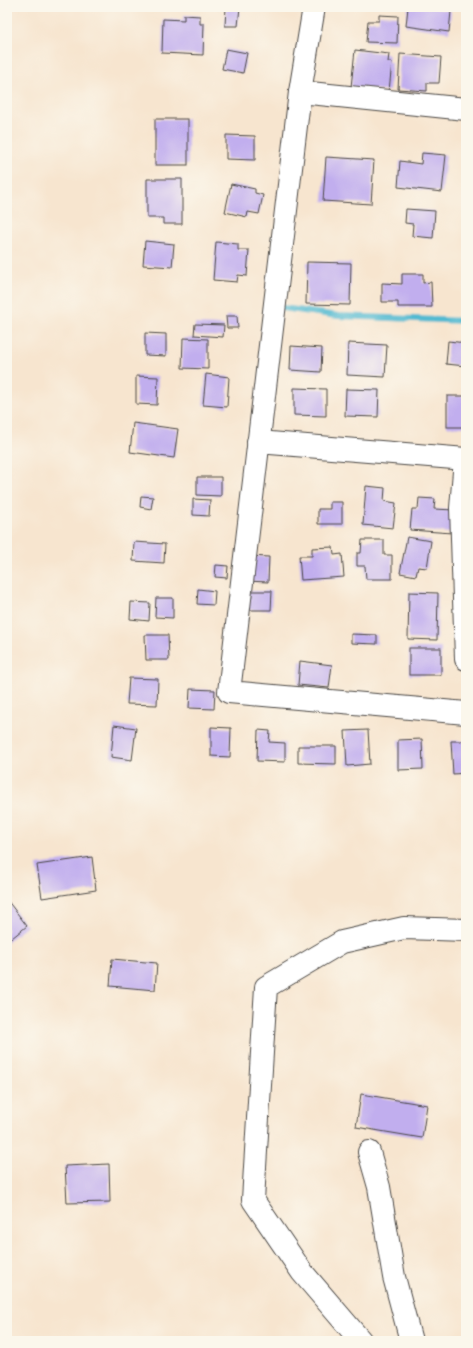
<svg xmlns="http://www.w3.org/2000/svg" width="473" height="1348" viewBox="0 0 473 1348" font-family="Caveat,sans-serif">
  <rect width="100%" height="100%" fill="#fbf7ec"/>
  <filter id="ink" filterUnits="userSpaceOnUse"><feTurbulence type="fractalNoise" baseFrequency=".025" numOctaves="2"/><feDisplacementMap in="SourceGraphic" scale="8" xChannelSelector="R" yChannelSelector="G"/><feConvolveMatrix kernelMatrix="1 2 1 2 8 2 1 2 1" color-interpolation-filters="sRGB"/></filter>
  <filter id="wash" filterUnits="userSpaceOnUse"><feTurbulence type="fractalNoise" baseFrequency=".012" numOctaves="4" result="noise"/><feDisplacementMap in="SourceGraphic" scale="16" xChannelSelector="R" yChannelSelector="G"/><feGaussianBlur stdDeviation="0.9" result="paint"/><feColorMatrix in="noise" values="0 0 0 0 0 0 0 0 0 0 0 0 0 0 0 0 0 1.4 0 .05"/><feComposite in="paint" operator="in"/></filter>
  <g filter="url(#wash)">
    <rect width="100%" height="100%" fill="#f7e5cf"/>
    <g fill="none" stroke-linecap="round" stroke-linejoin="round">
      <!-- stream -->
      <polyline stroke="#53bad1" stroke-width="6" points="283,308 338,316 466,321"/>
    </g>
    <g id="blocks">
      <!-- building -->
      <g fill="#c1aeee">
        <polygon points="226,7 240,7 238,26 225,26"/>
        <polygon points="408,7 427,7 451,11 449,32 406,26"/>
        <polygon points="184,15 200,16 200,24 204,24 203,55 162,53 163,19 184,20"/>
        <polygon points="379,15 398,16 397,43 366,42 368,21 379,21"/>
        <polygon points="226,49 247,53 243,73 222,69"/>
        <polygon points="355,50 389,54 388,62 392,62 389,91 351,87"/>
        <polygon points="400,54 441,57 439,83 427,83 427,91 398,89"/>
        <rect x="155" y="119" width="33" height="46"/>
        <polygon points="226,135 255,136 255,160 226,159"/>
        <polygon points="422,153 446,155 442,192 398,187 400,161 421,164"/>
        <polygon points="326,157 374,160 371,204 323,201"/>
        <polygon points="147,179 182,179 182,224 163,224 163,218 147,218"/>
        <polygon points="231,184 255,189 255,193 263,195 259,214 248,212 247,217 225,212"/>
        <polygon points="406,209 435,211 433,238 412,236 413,224 405,223"/>
        <polygon points="145,241 174,244 172,267 143,265"/>
        <polygon points="216,242 238,244 238,250 249,250 247,276 238,275 237,282 213,280"/>
        <polygon points="307,262 351,263 350,305 306,304"/>
        <polygon points="402,274 423,274 423,283 431,282 432,307 398,307 398,302 382,302 382,283 402,284"/>
        <polygon points="226,316 237,316 238,328 227,328"/>
        <polygon points="195,324 224,325 223,337 194,335"/>
        <polygon points="145,333 166,334 166,356 145,355"/>
        <polygon points="183,338 208,339 208,369 182,368"/>
        <polygon points="448,341 466,343 466,366 446,364"/>
        <polygon points="348,343 387,345 385,377 347,375"/>
        <polygon points="291,346 322,348 321,372 290,370"/>
        <polygon points="206,374 229,377 227,407 203,405"/>
        <polygon points="136,376 158,377 157,405 136,404"/>
        <polygon points="294,388 326,389 326,416 294,415"/>
        <polygon points="346,389 379,390 378,417 345,416"/>
        <rect x="447" y="396" width="19" height="31"/>
        <polygon points="133,423 178,429 174,458 130,452"/>
        <polygon points="197,477 221,477 221,496 197,495"/>
        <polygon points="366,486 385,488 384,501 396,503 393,528 363,525"/>
        <polygon points="141,496 153,497 151,509 140,507"/>
        <polygon points="419,498 435,499 434,509 454,510 452,533 410,530 412,509 418,509"/>
        <polygon points="193,499 210,500 209,516 193,515"/>
        <polygon points="330,502 342,502 342,524 318,524 318,509 330,509"/>
        <polygon points="407,537 431,541 427,568 418,567 416,576 400,573"/>
        <polygon points="362,540 384,540 384,555 392,555 392,579 366,579 365,566 357,566 357,553 361,553"/>
        <polygon points="134,542 165,544 164,563 133,561"/>
        <polygon points="333,547 334,555 342,554 344,577 301,580 299,556 312,556 312,548"/>
        <polygon points="247,556 269,557 268,582 246,581"/>
        <polygon points="216,565 228,566 227,578 215,577"/>
        <polygon points="198,589 215,591 214,605 197,604"/>
        <polygon points="245,591 272,591 271,610 245,610"/>
        <polygon points="409,592 438,593 437,640 408,639"/>
        <polygon points="156,598 173,598 173,618 155,617"/>
        <polygon points="131,602 150,603 149,621 130,619"/>
        <polygon points="351,634 377,635 377,644 351,643"/>
        <polygon points="145,635 168,635 169,660 146,660"/>
        <rect x="409" y="648" width="32" height="27"/>
        <polygon points="300,661 332,665 329,688 298,685"/>
        <polygon points="129,678 158,679 157,705 127,704"/>
        <polygon points="190,689 215,690 214,709 189,708"/>
        <polygon points="114,725 136,728 132,760 111,757"/>
        <polygon points="211,727 231,728 230,757 211,756"/>
        <polygon points="258,730 270,731 269,742 285,743 285,762 257,761"/>
        <polygon points="368,730 370,764 347,766 345,731"/>
        <polygon points="422,739 423,769 398,770 398,740"/>
        <polygon points="451,741 466,741 466,773 453,774"/>
        <polygon points="298,746 336,746 336,764 298,763"/>
        <polygon points="92,857 96,890 42,898 37,865"/>
        <polygon points="7,900 27,926 7,942"/>
        <polygon points="112,959 157,963 155,990 110,986"/>
        <polygon points="361,1094 427,1105 422,1138 356,1127"/>
        <polygon points="109,1164 110,1202 67,1203 65,1166"/>
      </g>
    </g>
  </g>
  <g filter="url(#ink)">
    <use href="#blocks" fill-opacity="0" stroke="#4a4744" stroke-width="1"/>
    <g fill="none" stroke-linecap="round" stroke-linejoin="round">
      <!-- minor casing -->
      <g stroke="#4a4744" stroke-width="24">
        <g id="minor">
          <polyline points="314,7 300,92 229,692 466,713"/>
          <polyline points="300,92 466,109"/>
          <polyline points="258,442 466,459"/>
          <polyline points="465,459 461,508 466,659"/>
          <polyline points="369,1152 379,1187 394,1277 411,1341"/>
          <polyline points="361,1341 302,1272 253,1200 266,987 342,942 404,928 466,930"/>
        </g>
      </g>
      <!-- minor -->
      <use href="#minor" stroke="#fff" stroke-width="22"/>
    </g>
  </g>
  <!-- margin -->
  <rect width="473" height="1348" fill="none" stroke="#fbf7ec" stroke-width="24"/>
</svg>
